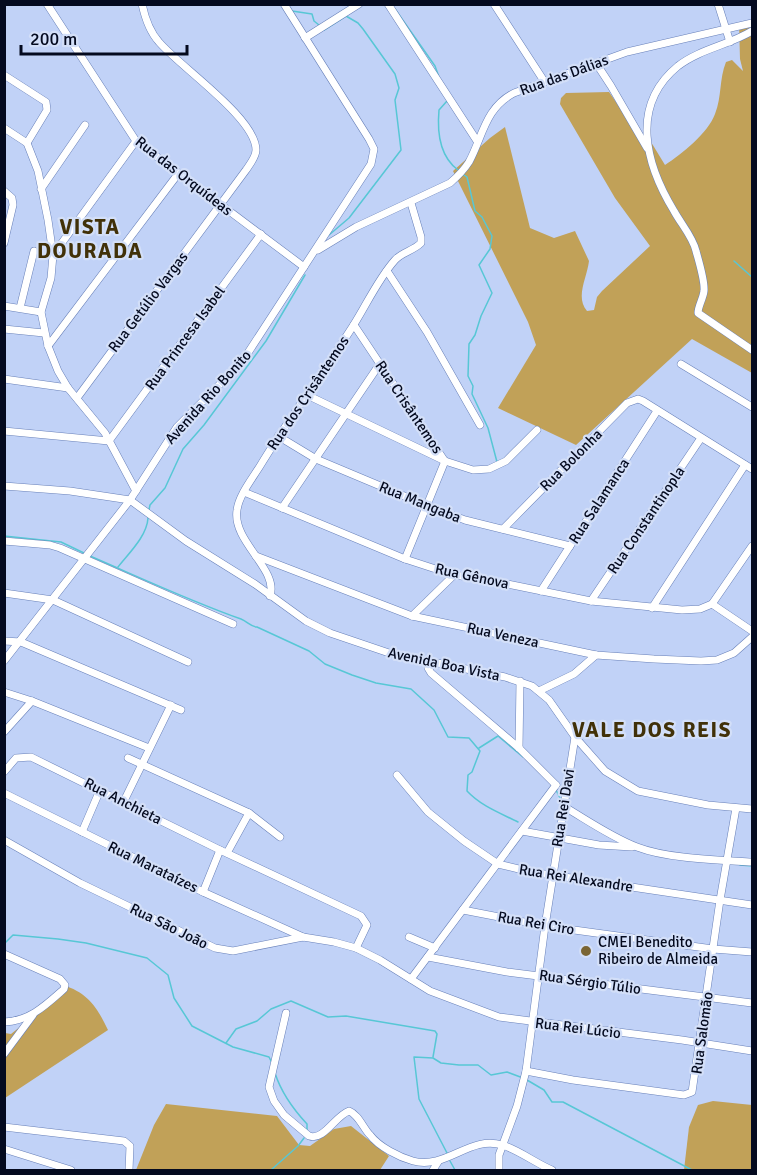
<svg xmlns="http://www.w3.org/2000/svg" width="757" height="1175" viewBox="0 0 757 1175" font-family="Signika,sans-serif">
  <rect width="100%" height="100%" fill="#c1d2f7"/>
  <!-- green -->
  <g fill="#c1a158">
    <path d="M752,21V373L692,339L576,445L498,408L536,345L528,322L453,171L490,138L505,127L530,228L554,238L575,231L589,261C587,278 575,297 587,311L594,310L597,297L602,291L650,246L615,198L560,104L561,98L566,93L609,92L646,145L651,142L665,165C682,154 708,133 715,114C722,97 719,79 726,62L732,60L743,71L740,59L739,24Z"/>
    <path d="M63,985C88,993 97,1007 108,1030L5,1098V1033L11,1034L51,1002Z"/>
    <polygon points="713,1101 752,1105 752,1170 684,1170 689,1127 698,1105"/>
    <polygon points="166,1104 277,1116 299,1145 310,1146 334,1129 351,1126 389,1156 380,1170 136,1170 154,1125"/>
  </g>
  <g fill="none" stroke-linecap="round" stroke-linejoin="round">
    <!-- stream -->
    <g stroke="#57c7d5" stroke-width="1.5">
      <polyline points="395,9 435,66 439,77"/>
      <polyline points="292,11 312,14 314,21 319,25"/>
      <polyline points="324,30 346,16 358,23 363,29 395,74 399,88 395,100 401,150 349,218 329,235"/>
      <path d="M447,101L439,110C437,132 439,156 458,170"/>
      <polyline points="464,175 467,177 475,211 482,217 492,236 490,249 479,265 492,293 481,316 475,335 469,344 468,376 473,386 472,394 488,428 497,462"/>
      <polyline points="734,261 752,277"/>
      <polyline points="149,510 150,505 165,488 183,449 204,425 266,341 305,275"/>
      <polyline points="4,536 61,542 86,554"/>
      <path d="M90,556C141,578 190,601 241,619C248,622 251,627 257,627L309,651L325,664L352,675L376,683L411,689L434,710L448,737L469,738L480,751L472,772L468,775L467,791C481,806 500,813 518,822"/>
      <path d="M118,567C129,553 147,536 148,518"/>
      <polyline points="479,748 498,736 523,757"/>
      <polyline points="556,790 562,802"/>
      <polyline points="740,865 752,866"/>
      <polyline points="4,944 13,935 58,939 86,943 147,958 168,975 174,998 192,1026 233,1047 269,1057 272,1063"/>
      <polyline points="226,1043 236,1029 257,1021 271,1009 291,1001 328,1017 346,1016 435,1031 437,1034 433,1057"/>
      <path d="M275,1073C281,1092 294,1110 307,1124V1130"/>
      <polyline points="527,1080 544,1090 552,1102 563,1102 692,1170"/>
      <polyline points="447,1153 419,1099 414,1057 433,1058 441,1063 459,1065 478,1065 491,1075 507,1072 523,1078"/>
      <polyline points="450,1161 455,1170"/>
      <polyline points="271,1170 298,1146 304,1138"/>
    </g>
    <!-- minor casing -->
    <g stroke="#6880b9" stroke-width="8">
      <g id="minor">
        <polyline points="47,4 136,141 304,267"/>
        <polyline points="388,4 477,141"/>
        <polyline points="494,4 544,81"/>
        <polyline points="718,4 730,42"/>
        <path d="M752,31C729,45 700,49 678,66C629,106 646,165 674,211C681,224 693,237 696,251C699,262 705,281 704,291C703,299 698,306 698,313L752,350"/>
        <polyline points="305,38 359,4"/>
        <polyline points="596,63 611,86 647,148"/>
        <polyline points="4,75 46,102 47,110 27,143"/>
        <polyline points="4,128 27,143 38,171 48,220 53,255 51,278 41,312 48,346 58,371 68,388 105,433 136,491"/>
        <polyline points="41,189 85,125"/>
        <polyline points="4,191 12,198 13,205 4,243"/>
        <path d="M318,250L356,227L450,183C457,177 464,170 469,162C483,136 485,108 514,93L627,52L752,23"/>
        <polyline points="53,255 136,141"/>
        <polyline points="387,271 427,332 480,425"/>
        <polyline points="4,306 41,312"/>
        <polyline points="20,308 34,251"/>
        <polyline points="354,325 444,460"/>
        <polyline points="4,329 44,333"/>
        <polyline points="48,346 178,174"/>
        <polyline points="681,364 752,407"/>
        <polyline points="4,379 68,388"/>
        <polyline points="307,395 445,461 473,470 489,469 506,461 537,430"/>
        <path d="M77,398L246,170C250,164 256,157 256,150C256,118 180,67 159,42C149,31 145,18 142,4"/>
        <polyline points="4,431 109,441 261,234"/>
        <polyline points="278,436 316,459 428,506 465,520 570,546"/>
        <polyline points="4,486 70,491 130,500 186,541 255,584 306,621 330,633 389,653 505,677 532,686 549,700 575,737 605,771 638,791 708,805 752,809"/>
        <polyline points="244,492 405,559 454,575 483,579 591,601 682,610 700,609 712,604 752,546"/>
        <polyline points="282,508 379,365"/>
        <polyline points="503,529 627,403 638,399 643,401 752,469"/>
        <polyline points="4,541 50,545 60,548 233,624"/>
        <polyline points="256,556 412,616 596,655 654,659 701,661 717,660 734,653 752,637"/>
        <polyline points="405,559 445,461"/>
        <polyline points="541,591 657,411"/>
        <polyline points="4,593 53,600 188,662"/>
        <path d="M270,596C279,569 232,542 237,510C239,495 252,479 260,466C289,418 323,373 353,326C367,304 378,279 395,260C402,252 413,251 421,243V237L411,203"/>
        <polyline points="591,601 701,438"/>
        <polyline points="712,604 752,631"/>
        <polyline points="652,608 745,465"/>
        <polyline points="412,616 454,575"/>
        <polyline points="4,641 21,642 181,710"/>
        <polyline points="4,661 130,500 177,427 242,362 371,164 374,149 369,139 284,4"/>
        <polyline points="428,662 428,668 431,673 519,748 556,785"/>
        <polyline points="539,691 574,674 596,655"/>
        <polyline points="4,692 32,701 149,748"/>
        <polyline points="4,732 32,701"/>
        <polyline points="519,748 520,681"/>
        <polyline points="128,758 249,813 280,837"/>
        <polyline points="4,772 16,758 31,757 220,850 361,916 367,925 356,948"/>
        <polyline points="397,775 428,812 464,841 498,864 531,872 752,905"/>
        <polyline points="4,793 203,892 303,937"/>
        <polyline points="124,801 171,705"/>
        <path d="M563,806C587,820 611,837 637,847C668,859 719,860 752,862"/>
        <polyline points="522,831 599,845 632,847"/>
        <polyline points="82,832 100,790"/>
        <polyline points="4,840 80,883 215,948 233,951 303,937 334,942 356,948 380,960 430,991 499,1017 682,1040 752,1051"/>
        <polyline points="227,853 249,813"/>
        <polyline points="203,892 220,850"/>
        <polyline points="463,910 545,926 713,949 752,952"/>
        <polyline points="409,937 435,948"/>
        <path d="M4,954L60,979L65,985L64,989C46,1005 30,1021 4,1022"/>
        <polyline points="428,957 507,972 752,1003"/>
        <polyline points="411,979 556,785"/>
        <path d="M286,1013L269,1087L274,1101L284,1115L309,1136C324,1141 335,1116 349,1111C359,1115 363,1128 370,1135C379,1147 399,1157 413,1161C446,1170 470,1135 502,1145C517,1149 537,1164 552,1170"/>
        <polyline points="4,1054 33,1015"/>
        <polyline points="526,1071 573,1080 684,1095 692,1092 720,900 736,808"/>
        <polyline points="4,1127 124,1141 130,1146 129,1170"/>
        <polyline points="4,1149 71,1170"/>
        <polyline points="433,1170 438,1162"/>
        <polyline points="499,1170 499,1155 517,1106 526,1071 545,926 575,737"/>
      </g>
    </g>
    <!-- minor -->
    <use href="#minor" stroke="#fff" stroke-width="7"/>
  </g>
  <!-- markers -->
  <circle fill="#7a6534" stroke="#d3dff8" stroke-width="2" cx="586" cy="951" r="6"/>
  <g text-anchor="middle" stroke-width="4.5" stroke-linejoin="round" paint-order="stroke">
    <!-- street labels -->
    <g font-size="15" fill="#040a1f" stroke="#d3dff8">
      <text transform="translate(564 75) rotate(-20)" y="5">Rua das Dálias</text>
      <text transform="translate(184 176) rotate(38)" y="5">Rua das Orquídeas</text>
      <text transform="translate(148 302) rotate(-53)" y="5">Rua Getúlio Vargas</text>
      <text transform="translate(185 338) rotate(-54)" y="5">Rua Princesa Isabel</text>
      <text transform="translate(308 393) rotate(-56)" y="5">Rua dos Crisântemos</text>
      <text transform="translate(208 397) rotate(-48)" y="5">Avenida Rio Bonito</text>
      <text transform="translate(409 407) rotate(56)" y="5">Rua Crisântemos</text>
      <text transform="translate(571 460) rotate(-45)" y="5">Rua Bolonha</text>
      <text transform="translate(599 501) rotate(-57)" y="5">Rua Salamanca</text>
      <text transform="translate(420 502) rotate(22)" y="5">Rua Mangaba</text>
      <text transform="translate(646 520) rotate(-56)" y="5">Rua Constantinopla</text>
      <text transform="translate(472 576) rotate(12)" y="5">Rua Gênova</text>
      <text transform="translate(503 635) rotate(12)" y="5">Rua Veneza</text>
      <text transform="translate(444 664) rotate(12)" y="5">Avenida Boa Vista</text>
      <text transform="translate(123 801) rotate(27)" y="5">Rua Anchieta</text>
      <text transform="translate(563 808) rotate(-81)" y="5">Rua Rei Davi</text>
      <text transform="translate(153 867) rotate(26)" y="5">Rua Marataízes</text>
      <text transform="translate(576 878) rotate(9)" y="5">Rua Rei Alexandre</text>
      <text transform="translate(536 923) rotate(10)" y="5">Rua Rei Ciro</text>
      <text transform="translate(169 926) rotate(26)" y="5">Rua São João</text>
      <text transform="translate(590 982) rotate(8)" y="5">Rua Sérgio Túlio</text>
      <text transform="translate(578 1028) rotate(7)" y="5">Rua Rei Lúcio</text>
      <text transform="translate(702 1033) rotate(-82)" y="5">Rua Salomão</text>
    </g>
    <!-- poi labels -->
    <g font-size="15" fill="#040a1f" stroke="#d3dff8" text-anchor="start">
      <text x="598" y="947">CMEI Benedito<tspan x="598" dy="17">Ribeiro de Almeida</tspan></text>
    </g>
    <!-- district labels -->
    <g font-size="21" font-weight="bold" letter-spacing="1.5" fill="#413108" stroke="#d3dff8">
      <text x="90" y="234">VISTA<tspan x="90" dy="24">DOURADA</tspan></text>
      <text x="652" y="737">VALE DOS REIS</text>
    </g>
  </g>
  <!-- border -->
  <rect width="757" height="1175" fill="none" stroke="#040a1f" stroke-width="12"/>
  <!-- scale -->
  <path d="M21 45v9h166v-9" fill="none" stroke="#040a1f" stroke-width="3"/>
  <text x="30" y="45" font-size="18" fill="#040a1f" stroke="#d3dff8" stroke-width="4.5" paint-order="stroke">200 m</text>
</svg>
